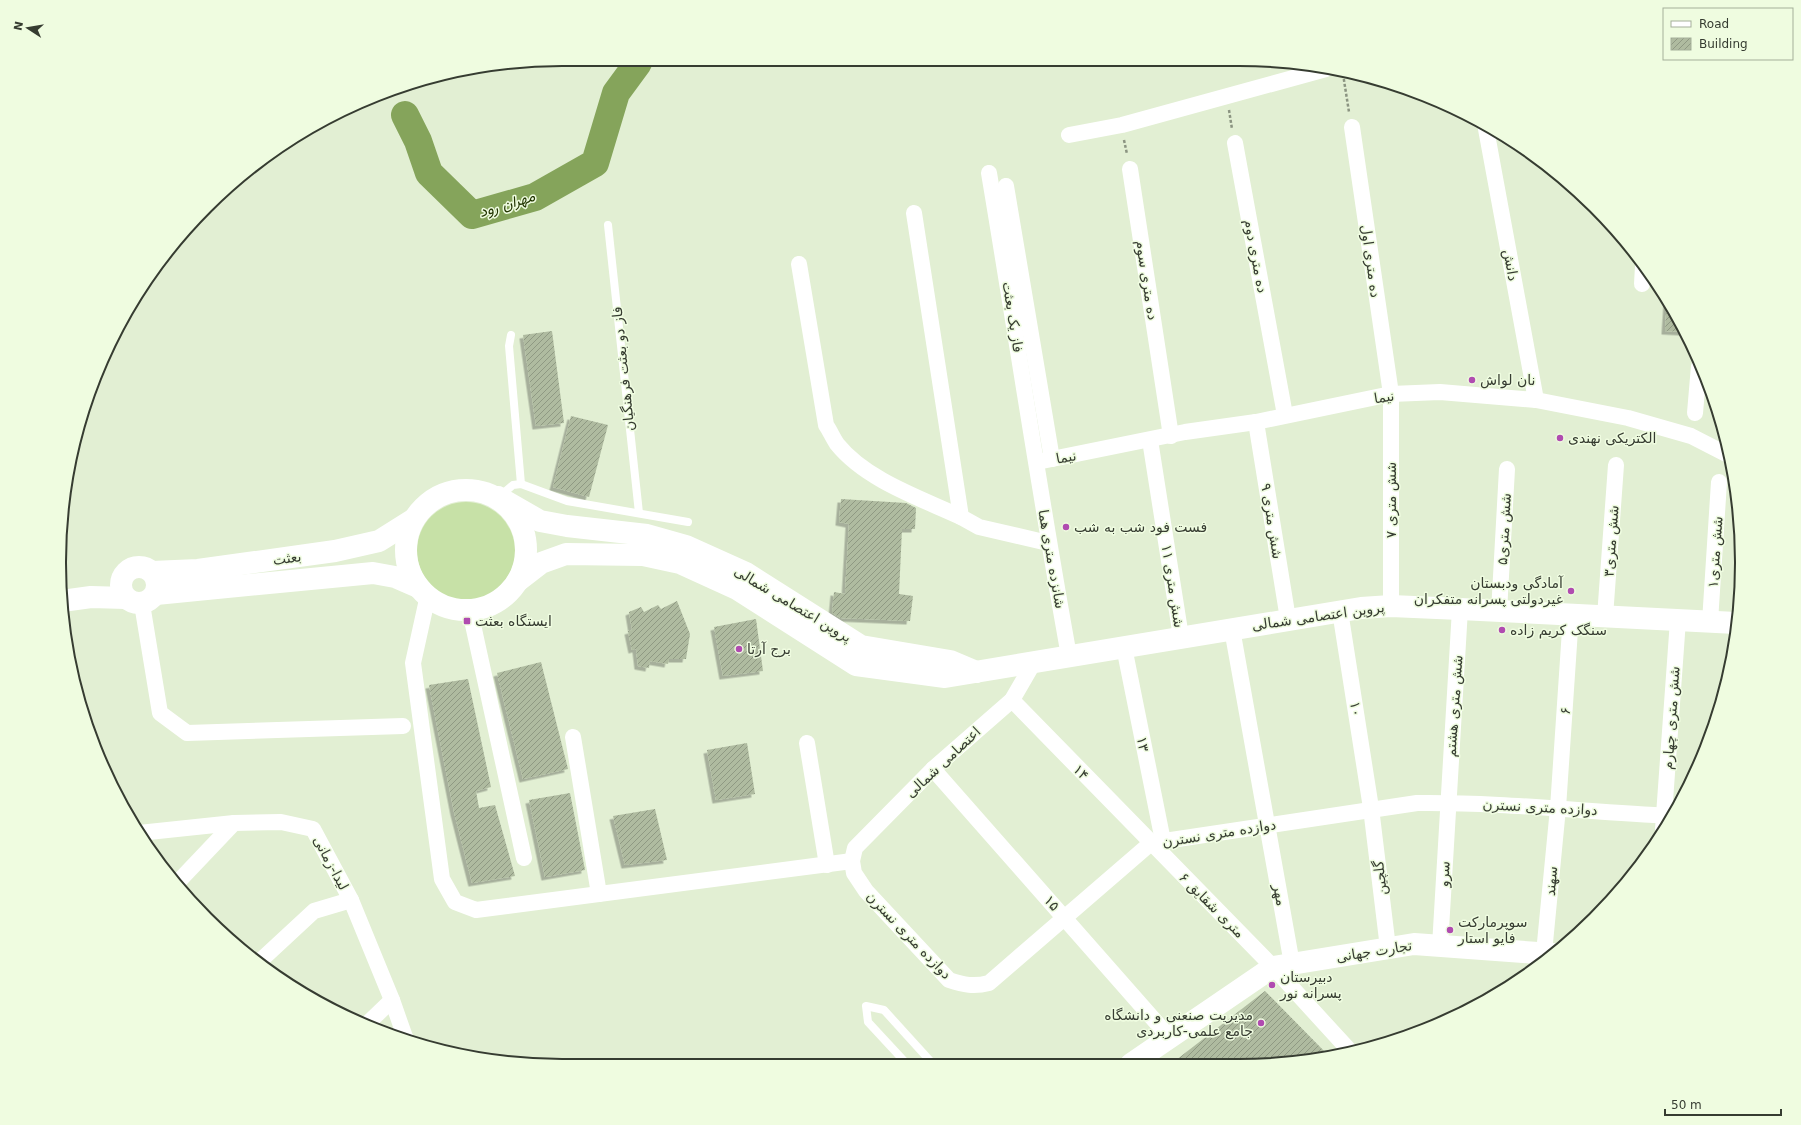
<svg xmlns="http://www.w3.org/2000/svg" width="1801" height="1125" viewBox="0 0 1801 1125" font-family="'DejaVu Sans',Vazirmatn,sans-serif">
  <defs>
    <pattern id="building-hatch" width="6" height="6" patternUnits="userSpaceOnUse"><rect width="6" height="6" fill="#afbba0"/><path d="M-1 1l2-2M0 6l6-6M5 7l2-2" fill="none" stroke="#8f9983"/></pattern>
    <filter id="shadow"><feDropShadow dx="-3.5" dy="3.5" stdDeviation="0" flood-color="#0004"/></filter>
  </defs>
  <rect width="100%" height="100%" fill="#e2efd3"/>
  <!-- green -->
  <circle fill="#c7e1a7" cx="466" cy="551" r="49"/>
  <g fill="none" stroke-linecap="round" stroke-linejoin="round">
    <!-- river -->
    <polyline stroke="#85a45b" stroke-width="28" points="405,115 418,141 429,173 472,215 535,197 595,163 616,93 638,63"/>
  </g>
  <!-- building -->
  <g fill="url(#building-hatch)" filter="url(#shadow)">
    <polygon points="1667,300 1674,311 1684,332 1665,331"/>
    <polygon points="552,331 564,423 536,426 523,335"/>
    <polygon points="571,416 608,425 589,497 553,487"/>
    <polygon points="841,499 906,503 916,508 915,529 902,529 899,594 913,596 910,621 841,618 832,613 834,592 845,594 849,524 839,522"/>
    <polygon points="677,601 690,634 686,659 669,659 668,664 650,661 649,668 638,666 636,649 632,650 628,631 632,630 629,612 641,607 644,612 658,605 661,609"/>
    <polygon points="756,619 763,671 723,676 714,627"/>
    <polygon points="541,662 568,769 523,779 497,673"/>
    <polygon points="468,679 491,787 476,791 479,808 495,805 515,876 472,883 454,812 429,685"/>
    <polygon points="747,743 755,794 716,800 707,750"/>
    <polygon points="570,793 585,870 545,877 529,800"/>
    <polygon points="655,809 667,860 625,865 613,816"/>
    <polygon points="1265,991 1327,1054 1272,1065 1171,1064"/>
  </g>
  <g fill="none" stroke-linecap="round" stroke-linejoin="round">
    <!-- path -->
    <g stroke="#8b9481" stroke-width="2.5" stroke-dasharray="3 2" stroke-linecap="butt">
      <polyline points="1343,74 1349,112"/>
      <polyline points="1229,110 1232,129"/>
      <polyline points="1124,140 1127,154"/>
    </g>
    <!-- service -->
    <g stroke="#fff" stroke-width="8">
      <polyline points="608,225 639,513"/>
      <polyline points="511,335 509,346 521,484"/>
      <polyline points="500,496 513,485 521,484 567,501 688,522"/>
      <polyline points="906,1063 868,1022 866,1006 884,1010 933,1064"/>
    </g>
    <!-- minor -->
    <g stroke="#fff" stroke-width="16">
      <polyline points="1352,127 1391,394 1391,606"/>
      <polyline points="1486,129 1536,400"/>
      <polyline points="1069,135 1122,125 1326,69"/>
      <polyline points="1235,143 1285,415"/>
      <polyline points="1130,169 1171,436"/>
      <path d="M989,173C1016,334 1040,496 1069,656"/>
      <polyline points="1006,186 1052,459"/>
      <polyline points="914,213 961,517 979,527 1048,543"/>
      <path d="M799,264L826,425C830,431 833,438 837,444C866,480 920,498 961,517"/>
      <polyline points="1642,284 1643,266"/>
      <polyline points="1695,413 1699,366"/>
      <polyline points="1256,422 1288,619"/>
      <polyline points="1150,440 1181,637"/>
      <polyline points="1037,462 1185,432 1256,422 1391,394 1440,392 1536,400 1628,418 1691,436 1728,455"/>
      <polyline points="428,595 413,663 442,879 455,902 476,910 852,861"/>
      <polyline points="142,604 160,713 187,733 403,726"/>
      <polyline points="470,611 524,858"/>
      <polyline points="1340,611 1371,808 1388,948"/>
      <polyline points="1499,612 1507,469"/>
      <polyline points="1605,617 1616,465"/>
      <polyline points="1710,622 1719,482"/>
      <polyline points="1232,629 1292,964"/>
      <polyline points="1124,647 1163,841"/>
      <path d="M1034,662L1012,700L933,769L855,848L852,861L854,873L866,891L949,980C964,985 974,987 989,983L1151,843L1417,803C1502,802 1586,812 1671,816"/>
      <polyline points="1012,700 1273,967 1349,1050"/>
      <polyline points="573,737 599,894"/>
      <polyline points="807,743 827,865"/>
      <polyline points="933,769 1170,1038"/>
      <polyline points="1663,829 1678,620"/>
      <polyline points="139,833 234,823 281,822 313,829 351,900 392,1000 405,1037"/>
      <polyline points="177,883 234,823"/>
      <polyline points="1440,946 1460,609"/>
      <polyline points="1544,953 1558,808 1571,615"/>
      <polyline points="258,963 314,911 351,900"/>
      <polyline points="366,1025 392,1000"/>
    </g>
    <!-- secondary -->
    <g stroke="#fff" stroke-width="22">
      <circle cx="466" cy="550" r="60"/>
      <polyline points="498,497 540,521 567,526 647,535 686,546 746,573 861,646 950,661 976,672"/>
      <circle cx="139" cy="585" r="18"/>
      <polyline points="152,572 198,570 335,551 379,541 414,519"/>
      <polyline points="519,580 541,563 566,554 643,555 680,563 737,589 856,665 945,677 1361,608 1391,606 1460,609 1736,623"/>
      <polyline points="156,594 373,573 395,577 418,587"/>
      <polyline points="62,601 91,597 126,598"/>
      <polyline points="1131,1064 1273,967 1414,944 1552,954"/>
    </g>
  </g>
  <!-- markers -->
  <g fill="#b04bb0" stroke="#effce0" stroke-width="1.5">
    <circle cx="1472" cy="380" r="4"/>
    <circle cx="1560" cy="438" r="4"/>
    <circle cx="1066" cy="527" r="4"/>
    <circle cx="1571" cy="591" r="4"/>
    <rect x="463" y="617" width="8" height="8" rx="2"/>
    <circle cx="1502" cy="630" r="4"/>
    <circle cx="739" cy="649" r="4"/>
    <circle cx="1450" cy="930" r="4"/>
    <circle cx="1272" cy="985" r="4"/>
    <circle cx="1261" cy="1023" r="4"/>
  </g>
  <g text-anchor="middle" stroke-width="3" stroke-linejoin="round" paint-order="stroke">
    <!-- street labels -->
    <g font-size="14" fill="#363c31" stroke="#effce0">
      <text transform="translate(1256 256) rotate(79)" y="5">ده متری دوم</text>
      <text transform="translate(1371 261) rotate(82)" y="5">ده متری اول</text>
      <text transform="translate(1511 265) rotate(80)" y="5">دانش</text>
      <text transform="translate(1147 280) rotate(81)" y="5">ده متری سوم</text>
      <text transform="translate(1013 317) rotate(81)" y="5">فاز یک بعثت</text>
      <text transform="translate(623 369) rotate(-96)" y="5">فاز دو بعثت فرهنگیان</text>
      <text transform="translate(1384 397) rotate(-9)" y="5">نیما</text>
      <text transform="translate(1066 457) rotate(-11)" y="5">نیما</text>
      <text transform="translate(1391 500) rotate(-90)" y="5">۷ شش متری</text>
      <text transform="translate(1272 521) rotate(81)" y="5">۹ شش متری</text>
      <text transform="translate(1504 529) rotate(-87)" y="5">۵شش متری</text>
      <text transform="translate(1611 541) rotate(-86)" y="5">شش متری۳</text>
      <text transform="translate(1715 552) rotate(-86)" y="5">شش متری۱</text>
      <text transform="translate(287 558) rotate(-8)" y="5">بعثت</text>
      <text transform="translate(1052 559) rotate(80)" y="5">شانزده متری هما</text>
      <text transform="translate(1173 586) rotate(81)" y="5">۱۱ شش متری</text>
      <text transform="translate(793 604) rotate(31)" y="5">پروین اعتصامی شمالی</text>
      <text transform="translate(1318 616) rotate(-8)" y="5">پروین اعتصامی شمالی</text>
      <text transform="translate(1454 706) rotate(-86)" y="5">شش متری هشتم</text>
      <text transform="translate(1356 709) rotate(81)" y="5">۱۰</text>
      <text transform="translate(1565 711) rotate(-86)" y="5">۶</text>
      <text transform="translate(1671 718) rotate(-86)" y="5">شش متری چهارم</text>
      <text transform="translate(1143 744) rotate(79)" y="5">۱۳</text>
      <text transform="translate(943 762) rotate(-43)" y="5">اعتصامی شمالی</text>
      <text transform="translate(1081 772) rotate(46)" y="5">۱۴</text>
      <text transform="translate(1540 807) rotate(3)" y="5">دوازده متری نسترن</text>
      <text transform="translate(1219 833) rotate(-9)" y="5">دوازده متری نسترن</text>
      <text transform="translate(331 863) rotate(62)" y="5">لیدا-زمانی</text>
      <text transform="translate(1444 874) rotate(-87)" y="5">سرو</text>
      <text transform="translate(1380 878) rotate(-97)" y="5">گلچین</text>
      <text transform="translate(1551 881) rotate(-85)" y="5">سهند</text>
      <text transform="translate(1280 895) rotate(80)" y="5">مهر</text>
      <text transform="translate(1052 903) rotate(49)" y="5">۱۵</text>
      <text transform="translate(1212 905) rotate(45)" y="5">۶ متری شقایق</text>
      <text transform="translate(909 935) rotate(46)" y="5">دوازده متری نسترن</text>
      <text transform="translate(1374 951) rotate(-9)" y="5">تجارت جهانی</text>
    </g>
    <!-- poi labels -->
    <g font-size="14" fill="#363c31" stroke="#effce0" text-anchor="start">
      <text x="1480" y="385">نان لواش</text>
      <text x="1568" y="443">الکتریکی نهندی</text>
      <text x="1074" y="532">فست فود شب به شب</text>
      <text x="1563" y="588" text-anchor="end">آمادگی ودبستان<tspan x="1563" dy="16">غیردولتی پسرانه متفکران</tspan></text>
      <text x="475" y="626">ایستگاه بعثت</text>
      <text x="1510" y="635">سنگک کریم زاده</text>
      <text x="747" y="654">برج آرتا</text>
      <text x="1458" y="927">سوپرمارکت<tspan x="1458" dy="16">فایو استار</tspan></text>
      <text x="1280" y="982">دبیرستان<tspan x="1280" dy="16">پسرانه نور</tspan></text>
      <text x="1253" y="1020" text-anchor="end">مدیریت صنعنی و دانشگاه<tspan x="1253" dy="16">جامع علمی-کاربردی</tspan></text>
    </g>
    <!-- water labels -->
    <g font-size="15" font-style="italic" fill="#213400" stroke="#effce0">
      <text transform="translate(507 204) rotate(-17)" y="5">مهران رود</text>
    </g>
  </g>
  <!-- crop -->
  <path d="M0 0H1801V1125H0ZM562 66H1239A496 496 0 0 1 1735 562V563A496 496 0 0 1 1239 1059H562A496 496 0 0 1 66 563V562A496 496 0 0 1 562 66Z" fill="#effce0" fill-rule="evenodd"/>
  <path fill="none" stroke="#363c31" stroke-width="2" d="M562 66H1239A496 496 0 0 1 1735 562V563A496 496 0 0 1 1239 1059H562A496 496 0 0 1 66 563V562A496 496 0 0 1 562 66Z"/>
  <!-- legend -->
  <rect x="1663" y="8" width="130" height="52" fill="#effce0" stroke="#a5af9a"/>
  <rect x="1671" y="21" width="20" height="6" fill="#ffffff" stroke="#a5af9a"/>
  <text x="1699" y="28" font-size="12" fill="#363c31">Road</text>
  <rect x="1671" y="38" width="20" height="12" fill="url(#building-hatch)" stroke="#a5af9a"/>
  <text x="1699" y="48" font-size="12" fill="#363c31">Building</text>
  <!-- north arrow -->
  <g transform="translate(28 28) rotate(282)" stroke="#effce0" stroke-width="3" paint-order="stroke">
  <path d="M0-3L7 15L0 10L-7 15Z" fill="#363c31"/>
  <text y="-6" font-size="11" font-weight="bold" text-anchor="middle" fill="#363c31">N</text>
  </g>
  <!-- scale -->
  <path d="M1665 1109v6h116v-6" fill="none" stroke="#363c31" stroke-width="2"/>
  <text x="1671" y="1109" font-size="12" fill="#363c31" stroke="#effce0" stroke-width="3" paint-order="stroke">50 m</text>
</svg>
